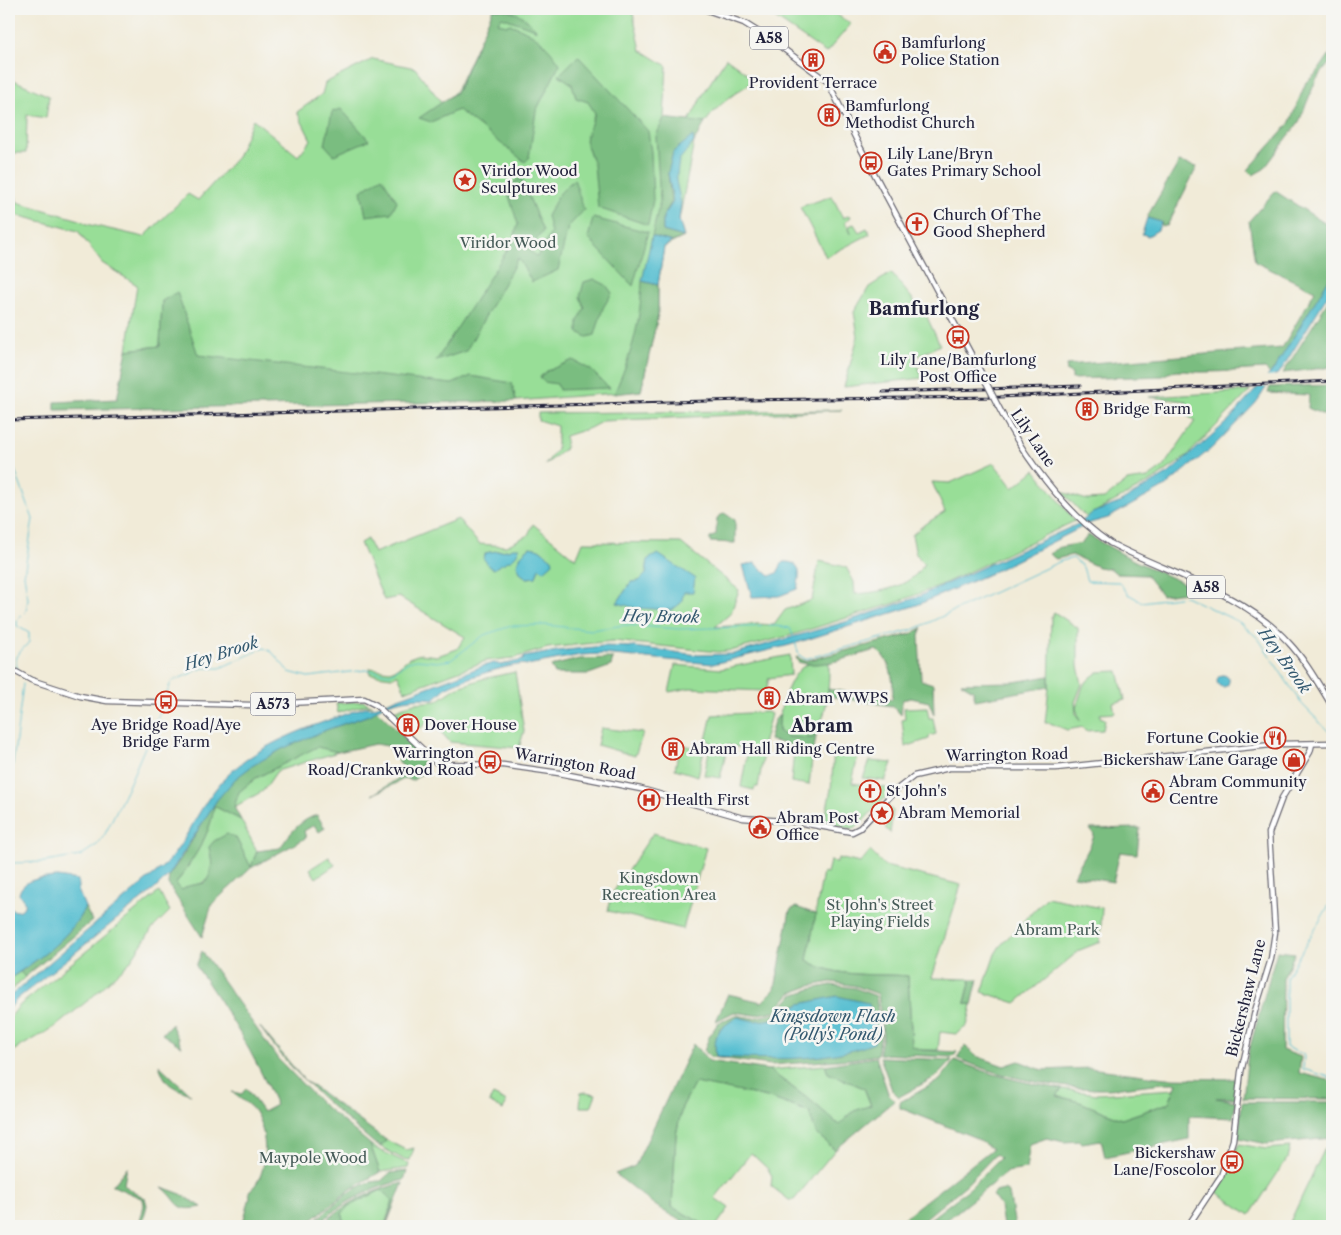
<svg xmlns="http://www.w3.org/2000/svg" width="1341" height="1235" viewBox="0 0 1341 1235" font-family="'Libre Caslon Text',serif">
  <rect width="100%" height="100%" fill="#f6f6f2"/>
  <filter id="ink" filterUnits="userSpaceOnUse"><feTurbulence type="fractalNoise" baseFrequency=".02" numOctaves="2"/><feDisplacementMap in="SourceGraphic" scale="10" xChannelSelector="R" yChannelSelector="G"/><feConvolveMatrix kernelMatrix="1 2 1 2 8 2 1 2 1" color-interpolation-filters="sRGB"/></filter>
  <filter id="wash" filterUnits="userSpaceOnUse"><feTurbulence type="fractalNoise" baseFrequency=".0096" numOctaves="4" result="noise"/><feDisplacementMap in="SourceGraphic" scale="20" xChannelSelector="R" yChannelSelector="G"/><feGaussianBlur stdDeviation="1.12" result="paint"/><feColorMatrix in="noise" values="0 0 0 0 0 0 0 0 0 0 0 0 0 0 0 0 0 1.4 0 .05"/><feComposite in="paint" operator="in"/></filter>
  <g filter="url(#wash)">
    <rect width="100%" height="100%" fill="#f1ebd8"/>
    <!-- green -->
    <g fill="#98de97" stroke="#5d8069" fill-rule="evenodd">
      <polygon points="494,9 632,9 641,50 667,66 664,118 693,127 694,142 679,220 684,237 664,247 658,285 658,315 641,391 516,401 515,396 192,365 162,301 160,346 127,350 137,285 102,263 78,231 9,213 9,167 17,202 80,220 87,224 144,237 188,194 198,200 237,157 253,119 298,156 311,140 297,112 322,94 325,83 373,59 415,68 442,103 456,91"/>
      <polygon points="762,9 828,9 851,24 826,53"/>
      <path d="M726,58L756,80C736,92 718,104 705,123L689,121L705,91Z"/>
      <polygon points="9,78 49,96 46,118 27,115 26,153 9,153"/>
      <polygon points="832,196 843,218 850,215 851,217 845,222 851,234 849,226 854,224 859,232 867,228 870,234 826,257 800,207"/>
      <polygon points="891,273 926,315 940,345 914,358 923,378 844,387 858,336 854,312 869,287"/>
      <polygon points="1250,391 1186,457 1152,481 1093,513 1088,519 1062,492 1087,500 1104,499 1127,481 1148,478 1163,467 1195,421 1185,414 1186,401 1149,397"/>
      <polygon points="842,410 603,421 590,428 565,436 566,448 545,465 557,449 557,426 538,420 538,413"/>
      <path d="M994,463L1013,488L1035,470L1075,521L941,585L895,603L792,635L734,650L718,652L613,641L548,648L514,658L486,661L405,691L398,675L391,677L370,674V668L390,671L397,668L409,658L420,654L437,656L457,649L465,637L399,597L384,600L360,543L367,539L374,553L458,519L479,544L506,546L528,535L533,524L576,559L583,542L681,543L739,590L731,613L715,627L758,624L774,625L785,610L812,600L819,561L846,567L854,582L855,594C881,592 910,588 924,564L916,554L912,535L925,524L945,512L932,482L950,483ZM530,547L539,549L544,553L536,577L527,578L521,574L517,565L521,555ZM513,548L518,553C510,561 502,562 494,569L484,558L486,553C496,550 504,552 513,548ZM648,559L672,610L617,603L631,582L639,581L646,574Z"/>
      <polygon points="1054,612 1078,628 1078,666 1082,684 1075,702 1076,714 1080,721 1076,708 1083,686 1090,678 1098,672 1118,671 1125,700 1113,703 1115,713 1100,714 1100,717 1105,719 1103,730 1085,731 1083,727 1067,730 1050,723 1045,723 1049,687 1051,618"/>
      <polygon points="790,655 791,675 769,678 766,691 690,688 669,692 675,665 721,669"/>
      <path d="M829,662C829,688 828,716 813,738L788,737L779,731C777,714 789,673 806,665C812,662 823,663 829,662Z"/>
      <polygon points="515,672 524,731 519,748 450,742 430,720 420,729 409,718 402,726 389,713 414,703 437,701 456,688 482,679"/>
      <polygon points="363,701 373,706 365,705 338,713 336,703"/>
      <polygon points="927,707 929,718 933,718 936,734 929,736 929,739 905,747 902,720 905,719 904,708"/>
      <polygon points="767,712 771,714 761,752 764,753 758,787 755,787 754,790 741,787 748,749 728,745 720,778 704,775 711,742 706,740 712,715"/>
      <polygon points="601,728 643,733 635,756 597,745"/>
      <polygon points="680,744 704,750 698,776 675,769"/>
      <polygon points="317,746 338,752 277,771 263,791 234,807 238,792 256,778"/>
      <polygon points="794,751 809,752 812,760 809,785 791,782"/>
      <polygon points="834,751 859,751 852,783 886,788 890,793 859,825 852,829 824,823 831,789"/>
      <polygon points="870,761 892,763 885,781 863,778"/>
      <polygon points="887,805 893,811 890,833 885,828 888,825 877,815"/>
      <path d="M214,806L241,820L257,851L251,868L236,838L209,847C217,879 211,881 182,890L176,884C192,860 211,835 214,806Z"/>
      <polygon points="653,833 706,848 683,929 608,911 612,894"/>
      <path d="M870,851L885,866L961,885L932,978L971,979L965,1002L972,1005L967,1026L956,1034L940,1032L938,1050H922L912,1046L908,976C875,973 836,979 807,960L823,872L827,873L830,861L837,862L838,858L860,863Z"/>
      <polygon points="329,857 335,865 316,878 310,869"/>
      <polygon points="159,892 170,911 152,929 129,963 91,998 55,1027 9,1053 9,1019 19,1006"/>
      <polygon points="1047,897 1102,908 1100,942 1080,950 1016,1003 982,992 995,954 1000,946"/>
      <polygon points="20,972 25,977 9,992 9,979"/>
      <polygon points="825,1065 828,1073 864,1088 871,1106 854,1111 839,1125 815,1104 769,1070"/>
      <polygon points="695,1082 767,1097 809,1112 816,1133 835,1150 794,1200 789,1200 771,1186 772,1176 768,1169 751,1153 715,1198 729,1208 716,1226 707,1226 672,1207 676,1135 682,1107"/>
      <polygon points="1062,1089 1097,1094 1175,1089 1169,1103 1122,1119 1077,1101 1057,1096"/>
      <polygon points="586,1092 596,1094 591,1107 580,1107 581,1093"/>
      <polygon points="493,1095 505,1101 506,1105 503,1110 489,1102"/>
      <polygon points="386,1140 406,1150 414,1148 410,1160 403,1159 375,1144 382,1145"/>
      <polygon points="370,1144 375,1148 409,1164 408,1168 380,1172"/>
      <polygon points="1239,1144 1266,1149 1290,1147 1287,1159 1250,1215 1214,1190 1224,1177"/>
      <polygon points="1332,1146 1332,1226 1288,1226 1325,1148"/>
      <polygon points="381,1190 393,1200 385,1224 342,1222 344,1220 342,1213 349,1206"/>
    </g>
    <!-- forest -->
    <g fill="#7abd80" stroke="#4e705e" fill-rule="evenodd">
      <path d="M493,9C514,9 522,14 537,30L502,17L498,23L507,25L510,24C533,33 546,42 560,64L536,111L529,158L525,162L458,110L431,122L419,118L457,92Z"/>
      <polygon points="1332,51 1332,60 1316,80 1299,122 1264,169 1253,175 1248,170 1289,124 1306,82 1316,74"/>
      <polygon points="578,56 648,131 651,152 653,200 648,225 598,208 594,165 585,140 595,113 588,102 576,98 572,84 559,75"/>
      <polygon points="341,109 369,140 334,155 325,145 332,112"/>
      <polygon points="664,118 705,123 694,142 693,137 668,173 671,203 663,217 663,231 684,237 672,242 652,236 660,201 656,136"/>
      <polygon points="1179,162 1197,167 1167,226 1162,226 1161,222 1147,218 1148,215"/>
      <polygon points="382,177 397,201 391,213 366,216 361,191"/>
      <polygon points="521,178 543,231 529,250 537,257 551,233 547,216 560,193 574,179 584,210 568,227 558,270 532,282 518,258 466,351 436,361 513,241 518,224 506,187"/>
      <path d="M1275,191L1332,228V274L1290,346L1270,374L1265,369C1245,370 1225,372 1205,372C1191,373 1175,367 1163,376L1072,379V374L1067,372L1066,365L1282,348L1315,291L1255,262L1249,221Z"/>
      <polygon points="593,218 648,232 633,286 588,238"/>
      <polygon points="594,279 606,285 612,293 603,308 595,335 587,337 578,332 578,321 585,308 580,297 584,282"/>
      <path d="M642,281L658,285V315L641,391L614,394C632,353 640,326 642,281Z"/>
      <polygon points="177,292 198,355 452,384 471,376 512,383 516,401 55,410 55,402 117,399 127,350 160,346 162,301"/>
      <polygon points="1332,295 1332,367 1283,373"/>
      <polygon points="573,360 591,370 609,388 559,390 557,384 544,382 540,377 547,371"/>
      <polygon points="1332,385 1332,419 1308,408 1309,395 1268,393 1270,387"/>
      <polygon points="724,513 735,520 735,543 710,542 710,538 716,535 717,518"/>
      <polygon points="1088,535 1135,561 1192,587 1185,592 1162,595 1146,575 1117,574 1111,569 1098,567 1072,555 1056,559 1049,554 1060,547 1082,543"/>
      <path d="M922,628L919,636L921,680L933,684L934,715L929,702L911,698L902,700L901,715L892,706L828,696V689L892,699C895,682 891,659 876,650C852,656 822,669 798,662L796,657L805,661L911,634Z"/>
      <polygon points="613,658 611,666 589,674 555,674 551,666 580,659"/>
      <polygon points="1049,676 1049,687 975,700 973,690 961,683 1014,682"/>
      <path d="M376,709L425,758L421,765L424,772L412,781L406,778L372,795L407,773L388,746L375,744L338,752L317,747L256,778L239,792L234,807L241,820L214,806C211,835 192,860 176,884L182,890L188,886L205,883C214,870 212,861 209,847L214,841L227,834L236,838L251,867L257,851L280,848C290,833 300,820 317,815L325,828L319,832L314,825L304,831L306,838L251,868L212,904L202,937L168,884L169,875C189,850 202,820 221,794C255,749 321,732 372,714Z"/>
      <polygon points="779,715 779,731 788,737 813,738 817,731 812,760 809,752 794,751 794,746 769,740 774,721"/>
      <path d="M1140,828L1137,854L1120,852L1113,882L1074,876C1080,862 1090,850 1094,835L1090,829Z"/>
      <path d="M85,907L92,921L25,977L20,972C44,954 72,934 85,907Z"/>
      <path d="M796,907L816,914L807,960C836,979 875,973 908,976L912,1046L922,1050L957,1052L953,1057L879,1054L883,1035L878,994L856,986L831,982L810,986L791,993L775,1011L754,1015L734,1012L716,1021L728,994L762,1002L775,989L790,910Z"/>
      <path d="M202,951L278,1059L322,1104L370,1144L380,1172L351,1189L304,1226H242L250,1197L249,1191C270,1176 268,1132 255,1112C250,1104 238,1098 232,1092L242,1094L246,1088L263,1112L276,1105C255,1055 227,1010 196,966Z"/>
      <polygon points="1277,951 1295,953 1283,978 1282,1050 1301,1057 1299,1073 1332,1081 1332,1099 1243,1098 1248,1054"/>
      <polygon points="971,979 978,979 972,1005 965,1003"/>
      <path d="M831,985L855,988L876,996L881,1035L877,1055L852,1059L771,1065L711,1057L704,1051L709,1037L718,1023L735,1015L753,1018L776,1013L793,995L811,989ZM800,1004L760,1058L719,1030L737,1018C757,1030 783,1015 800,1004Z"/>
      <polygon points="171,1024 182,1047 162,1034"/>
      <path d="M260,1027L304,1080L386,1140L382,1146L375,1144C332,1107 292,1074 260,1027Z"/>
      <path d="M693,1044L709,1061L769,1070L815,1104L839,1125L854,1111L871,1105L864,1088L828,1073L825,1065L876,1057L888,1093L895,1100L835,1150L816,1133L809,1112L767,1097L695,1083L682,1107L676,1135L672,1207L707,1226C673,1226 642,1194 615,1174L635,1166Z"/>
      <path d="M965,1046L976,1056L1004,1066L1019,1061L1042,1070L1090,1068L1165,1078L1238,1079L1236,1098H1216L1236,1101L1233,1118L1189,1116V1139L1105,1157L1101,1140L1082,1143L1080,1141L1064,1142L1047,1138L1030,1144L1026,1169L1007,1172L939,1226H921L970,1188L1000,1158L996,1154L967,1184L916,1226H893L992,1149L974,1137L900,1108V1102L940,1080L955,1060C990,1075 1025,1083 1062,1089L1057,1096L1077,1101L1122,1119L1169,1103L1177,1083C1151,1082 1124,1090 1098,1089C1053,1088 997,1076 957,1058Z"/>
      <polygon points="880,1057 952,1060 937,1076 899,1097 892,1090"/>
      <path d="M159,1065L191,1095C171,1085 167,1088 159,1065Z"/>
      <polygon points="1242,1102 1332,1102 1332,1138 1267,1144 1238,1138"/>
      <polygon points="127,1167 124,1184 129,1189 145,1198 147,1205 142,1226 139,1226 144,1205 143,1199 111,1185 116,1182"/>
      <path d="M407,1171L404,1180C368,1189 343,1202 316,1226H309C328,1211 355,1180 381,1181L390,1173Z"/>
      <path d="M403,1183L386,1226L393,1201L381,1190L349,1206L342,1213L344,1220L338,1226H320C345,1203 369,1191 403,1183Z"/>
      <path d="M162,1187L181,1194L202,1207C174,1213 180,1201 162,1187Z"/>
      <polygon points="1004,1190 1009,1193 1015,1226 1003,1226 1000,1206 992,1195 995,1192"/>
    </g>
    <!-- water -->
    <g fill="#53bdd0" stroke="#3a7086">
      <polygon points="693,136 694,142 679,160 676,181 681,203 679,220 684,237 663,231 663,217 673,202 668,173 673,152"/>
      <polygon points="1147,218 1161,222 1158,230 1148,236 1142,234"/>
      <polygon points="652,236 672,242 664,247 658,285 642,281"/>
      <path d="M1332,274V287L1326,298L1280,372C1268,379 1264,394 1254,405L1213,447L1166,486L1108,518L1090,523L991,573L917,605L790,645L713,664L602,654L581,655L527,665C518,661 460,680 449,686C443,689 439,695 434,699C418,696 382,701 372,714L326,730L282,749L252,766L235,779L217,800L169,875L156,888L17,999L9,1009V997L167,863C187,840 197,811 217,787C252,743 314,726 365,707L372,708L483,666L494,663L501,665L523,660L524,657L557,651L603,646L634,647L698,655L733,654L845,622L915,598L1080,523L1092,513L1119,503L1169,473L1228,421L1274,369Z"/>
      <polygon points="530,547 539,549 552,559 553,563 544,571 539,568 536,577 527,578 521,574 517,565 521,555"/>
      <path d="M513,548H519C517,562 503,561 494,569L490,567L483,558L486,553C497,550 505,552 513,548Z"/>
      <polygon points="658,554 695,578 693,592 684,592 681,603 672,610 636,608 617,603 631,582 639,581 646,574 648,559"/>
      <path d="M783,562C803,561 800,575 797,589L779,596L752,597L743,565L755,563L770,576L777,573Z"/>
      <circle cx="1223" cy="681" r="6"/>
      <path d="M57,877L78,880V890L85,907C70,939 37,960 9,979V907L15,911L21,910L26,904L19,894C23,877 42,879 57,877Z"/>
      <path d="M837,996L868,1003C875,1015 877,1029 874,1043C825,1063 768,1059 716,1057C713,1033 718,1030 737,1017L754,1021L777,1019L800,1004Z"/>
    </g>
    <!-- pier -->
    <polygon fill="#f1ebd8" points="1278,376 1269,387 1257,387 1264,377"/>
    <g fill="none" stroke-linecap="round" stroke-linejoin="round">
      <!-- stream -->
      <g stroke="#53bdd0" stroke-width="1">
        <path d="M9,454L33,519L24,575L28,599L26,611L17,620V626L29,633V642C21,652 12,656 18,670"/>
        <polyline points="795,642 799,655 805,659 915,629 1061,561 1073,558 1083,567 1087,581 1119,582 1128,594 1142,602 1185,596 1239,622 1258,638 1301,703 1332,735"/>
        <polyline points="164,702 171,682 203,668 220,668 264,648 272,652 289,672 308,677 366,670 390,674 408,662 416,660 437,662 451,660 484,635 511,626 546,625 591,630 625,625 679,629 777,626 790,628 794,638"/>
        <polyline points="9,795 23,684"/>
        <polyline points="9,863 45,862 80,856 98,844 105,834 127,789 163,705"/>
        <polyline points="9,893 13,894 9,900"/>
        <polyline points="1332,900 1286,978 1286,1047 1304,1055 1303,1069 1332,1078"/>
      </g>
    </g>
  </g>
  <g filter="url(#ink)">
    <g fill="none" stroke-linecap="round" stroke-linejoin="round">
      <!-- secondary casing -->
      <g stroke="#6a6872" stroke-width="7">
        <polyline id="secondary" points="1188,1226 1221,1176 1233,1140 1241,1072 1255,1011 1271,959 1275,932 1269,833 1282,798 1310,752 1312,744"/>
      </g>
      <!-- primary casing -->
      <g stroke="#6a6872" stroke-width="7">
        <g id="primary">
          <polyline points="704,9 744,23 773,41 828,82 860,147 986,382"/>
          <path d="M998,406C1022,454 1065,513 1110,543C1169,574 1243,592 1289,643C1306,661 1319,685 1332,706"/>
          <polyline points="9,668 31,680 80,696 107,701 250,705 364,699 376,705 438,764 503,765 559,773 641,789 743,818 797,822 852,832 860,828 896,790 914,776 949,768 1056,768 1281,744 1332,743"/>
        </g>
      </g>
      <!-- secondary -->
      <use href="#secondary" stroke="#fff" stroke-width="4.5"/>
      <!-- primary -->
      <use href="#primary" stroke="#fff" stroke-width="4.5"/>
      <!-- rail casing -->
      <g stroke="#22223b" stroke-width="3">
        <g id="rail">
          <polyline points="883,392 1080,386"/>
          <polyline points="9,420 745,400 1000,397 1332,381"/>
        </g>
      </g>
      <!-- rail -->
      <use href="#rail" stroke="#f6f6f2" stroke-width="1" stroke-dasharray="4" stroke-linecap="butt"/>
      <!-- primary-bridge casing -->
      <g stroke="#6a6872" stroke-width="7" stroke-linecap="butt">
        <polyline id="primary-bridge" points="986,382 998,406"/>
      </g>
      <!-- primary-bridge -->
      <use href="#primary-bridge" stroke="#fff" stroke-width="4.5"/>
    </g>
  </g>
  <!-- icons -->
  <defs>
    <g id="civic-ring" transform="scale(1.125)"><circle r="9.5" fill="#f6f6f2" stroke="#c8321e" stroke-width="1.5"/><path d="M-.6-6.5H3V-4.5H.6V-3L4-1V1h2V6H-6V1h2V-1L-.6-3ZM-1.2 2.5V6h2.4V2.5Z" fill="#c8321e"/></g>
    <g id="building-ring" transform="scale(1.125)"><circle r="9.5" fill="#f6f6f2" stroke="#c8321e" stroke-width="1.5"/><path d="M-4-6H4V6H1V3H-1V6H-4ZM-2.5-4.3h1.7v1.8h-1.7ZM.8-4.3h1.7v1.8H.8ZM-2.5-1h1.7V.8h-1.7ZM.8-1h1.7V.8H.8Z" fill="#c8321e"/></g>
    <g id="bus-ring" transform="scale(1.125)"><circle r="9.5" fill="#f6f6f2" stroke="#c8321e" stroke-width="1.5"/><path d="M-5-6H5V4H4V6H2V4H-2V6H-4V4H-5ZM-3.5-4V0h7V-4ZM-3.5 1.2v1.5H-2V1.2ZM2 1.2v1.5H3.5V1.2Z" fill="#c8321e"/></g>
    <g id="sight-ring" transform="scale(1.125)"><circle r="9.5" fill="#f6f6f2" stroke="#c8321e" stroke-width="1.5"/><path d="M0-6L1.8-2.2L6-1.7L2.9 1.2L3.7 5.4L0 3.3L-3.7 5.4L-2.9 1.2L-6-1.7L-1.8-2.2Z" fill="#c8321e"/></g>
    <g id="church-ring" transform="scale(1.125)"><circle r="9.5" fill="#f6f6f2" stroke="#c8321e" stroke-width="1.5"/><path d="M-1.2-6h2.4v3.5h3.3v2.4h-3.3V6h-2.4V-.1h-3.3v-2.4h3.3Z" fill="#c8321e"/></g>
    <g id="restaurant-ring" transform="scale(1.125)"><circle r="9.5" fill="#f6f6f2" stroke="#c8321e" stroke-width="1.5"/><path d="M-5-6h1v4h1v-4h1v4h1v-4h1v5L-1.5 .5V6h-2V.5L-5-1ZM5-6V6H3V1.5H1.5Q1.5-4 5-6Z" fill="#c8321e"/></g>
    <g id="shop-ring" transform="scale(1.125)"><circle r="9.5" fill="#f6f6f2" stroke="#c8321e" stroke-width="1.5"/><path d="M-5-2.5h2.3a2.7 3.5 0 0 1 5.4 0H5L5.5 6h-11ZM-1.5-2.5h3a1.5 2.3 0 0 0-3 0Z" fill="#c8321e"/></g>
    <g id="hospital-ring" transform="scale(1.125)"><circle r="9.5" fill="#f6f6f2" stroke="#c8321e" stroke-width="1.5"/><path d="M-5-5h3v3.5h4V-5h3V5h-3V1.5h-4V5h-3Z" fill="#c8321e"/></g>
  </defs>
  <g fill-rule="evenodd">
    <use href="#civic-ring" x="885" y="52"/>
    <use href="#building-ring" x="813" y="60"/>
    <use href="#building-ring" x="829" y="115"/>
    <use href="#bus-ring" x="871" y="163"/>
    <use href="#sight-ring" x="465" y="180"/>
    <use href="#church-ring" x="917" y="224"/>
    <use href="#bus-ring" x="958" y="337"/>
    <use href="#building-ring" x="1087" y="409"/>
    <use href="#building-ring" x="769" y="698"/>
    <use href="#bus-ring" x="166" y="702"/>
    <use href="#building-ring" x="408" y="725"/>
    <use href="#restaurant-ring" x="1275" y="738"/>
    <use href="#building-ring" x="673" y="749"/>
    <use href="#shop-ring" x="1294" y="760"/>
    <use href="#bus-ring" x="490" y="762"/>
    <use href="#church-ring" x="870" y="791"/>
    <use href="#civic-ring" x="1153" y="791"/>
    <use href="#hospital-ring" x="649" y="800"/>
    <use href="#sight-ring" x="882" y="813"/>
    <use href="#civic-ring" x="760" y="827"/>
    <use href="#bus-ring" x="1232" y="1162"/>
  </g>
  <g text-anchor="middle" stroke-width="5" stroke-linejoin="round" paint-order="stroke">
    <!-- shield labels -->
    <g fill="#f6f6f2" stroke="#626272" stroke-width="1">
      <rect x="750" y="26.5" width="38" height="23" rx="4"/>
      <rect x="1187" y="575.5" width="38" height="23" rx="4"/>
      <rect x="250.5" y="692.5" width="45" height="23" rx="4"/>
    </g>
    <g font-size="14" font-weight="bold" fill="#22223b">
      <text x="769" y="43">A58</text>
      <text x="1206" y="592">A58</text>
      <text x="273" y="709">A573</text>
    </g>
    <!-- poi labels -->
    <g font-size="15" fill="#22223b" stroke="#f6f6f2" text-anchor="start">
      <text x="901" y="48">Bamfurlong<tspan x="901" dy="17">Police Station</tspan></text>
      <text x="813" y="88" text-anchor="middle">Provident Terrace</text>
      <text x="845" y="111">Bamfurlong<tspan x="845" dy="17">Methodist Church</tspan></text>
      <text x="887" y="159">Lily Lane/Bryn<tspan x="887" dy="17">Gates Primary School</tspan></text>
      <text x="481" y="176">Viridor Wood<tspan x="481" dy="17">Sculptures</tspan></text>
      <text x="933" y="220">Church Of The<tspan x="933" dy="17">Good Shepherd</tspan></text>
      <text x="958" y="365" text-anchor="middle">Lily Lane/Bamfurlong<tspan x="958" dy="17">Post Office</tspan></text>
      <text x="1103" y="414">Bridge Farm</text>
      <text x="785" y="703">Abram WWPS</text>
      <text x="166" y="730" text-anchor="middle">Aye Bridge Road/Aye<tspan x="166" dy="17">Bridge Farm</tspan></text>
      <text x="424" y="730">Dover House</text>
      <text x="1259" y="743" text-anchor="end">Fortune Cookie</text>
      <text x="689" y="754">Abram Hall Riding Centre</text>
      <text x="474" y="758" text-anchor="end">Warrington<tspan x="474" dy="17">Road/Crankwood Road</tspan></text>
      <text x="1278" y="765" text-anchor="end">Bickershaw Lane Garage</text>
      <text x="1169" y="787">Abram Community<tspan x="1169" dy="17">Centre</tspan></text>
      <text x="886" y="796">St John's</text>
      <text x="665" y="805">Health First</text>
      <text x="898" y="818">Abram Memorial</text>
      <text x="776" y="823">Abram Post<tspan x="776" dy="17">Office</tspan></text>
      <text x="1216" y="1158" text-anchor="end">Bickershaw<tspan x="1216" dy="17">Lane/Foscolor</tspan></text>
    </g>
    <!-- park labels -->
    <g font-size="15" fill="#455a57" stroke="#f6f6f2">
      <text x="508" y="248">Viridor Wood</text>
      <text x="659" y="883">Kingsdown<tspan x="659" dy="17">Recreation Area</tspan></text>
      <text x="880" y="910">St John's Street<tspan x="880" dy="17">Playing Fields</tspan></text>
      <text x="1057" y="935">Abram Park</text>
      <text x="313" y="1163">Maypole Wood</text>
    </g>
    <!-- street labels -->
    <g font-size="15" fill="#22223b" stroke="#f6f6f2">
      <text transform="translate(1033 438) rotate(56)" y="5">Lily Lane</text>
      <text transform="translate(1007 755) rotate(-1)" y="5">Warrington Road</text>
      <text transform="translate(575 764) rotate(10)" y="5">Warrington Road</text>
      <text transform="translate(1246 998) rotate(-76)" y="5">Bickershaw Lane</text>
    </g>
    <!-- water labels -->
    <g font-size="16" font-style="italic" fill="#33586f" stroke="#f6f6f2">
      <text transform="translate(661 616) rotate(1)" y="6">Hey Brook</text>
      <text transform="translate(221 653) rotate(-18)" y="6">Hey Brook</text>
      <text transform="translate(1285 660) rotate(54)" y="6">Hey Brook</text>
      <text x="833" y="1022">Kingsdown Flash<tspan x="833" dy="18">(Polly's Pond)</tspan></text>
    </g>
    <!-- quarter labels -->
    <g font-size="18" font-weight="bold" fill="#22223b" stroke="#f6f6f2">
      <text x="924" y="315">Bamfurlong</text>
      <text x="822" y="732">Abram</text>
    </g>
  </g>
  <!-- margin -->
  <rect width="1341" height="1235" fill="none" stroke="#f6f6f2" stroke-width="30"/>
</svg>
